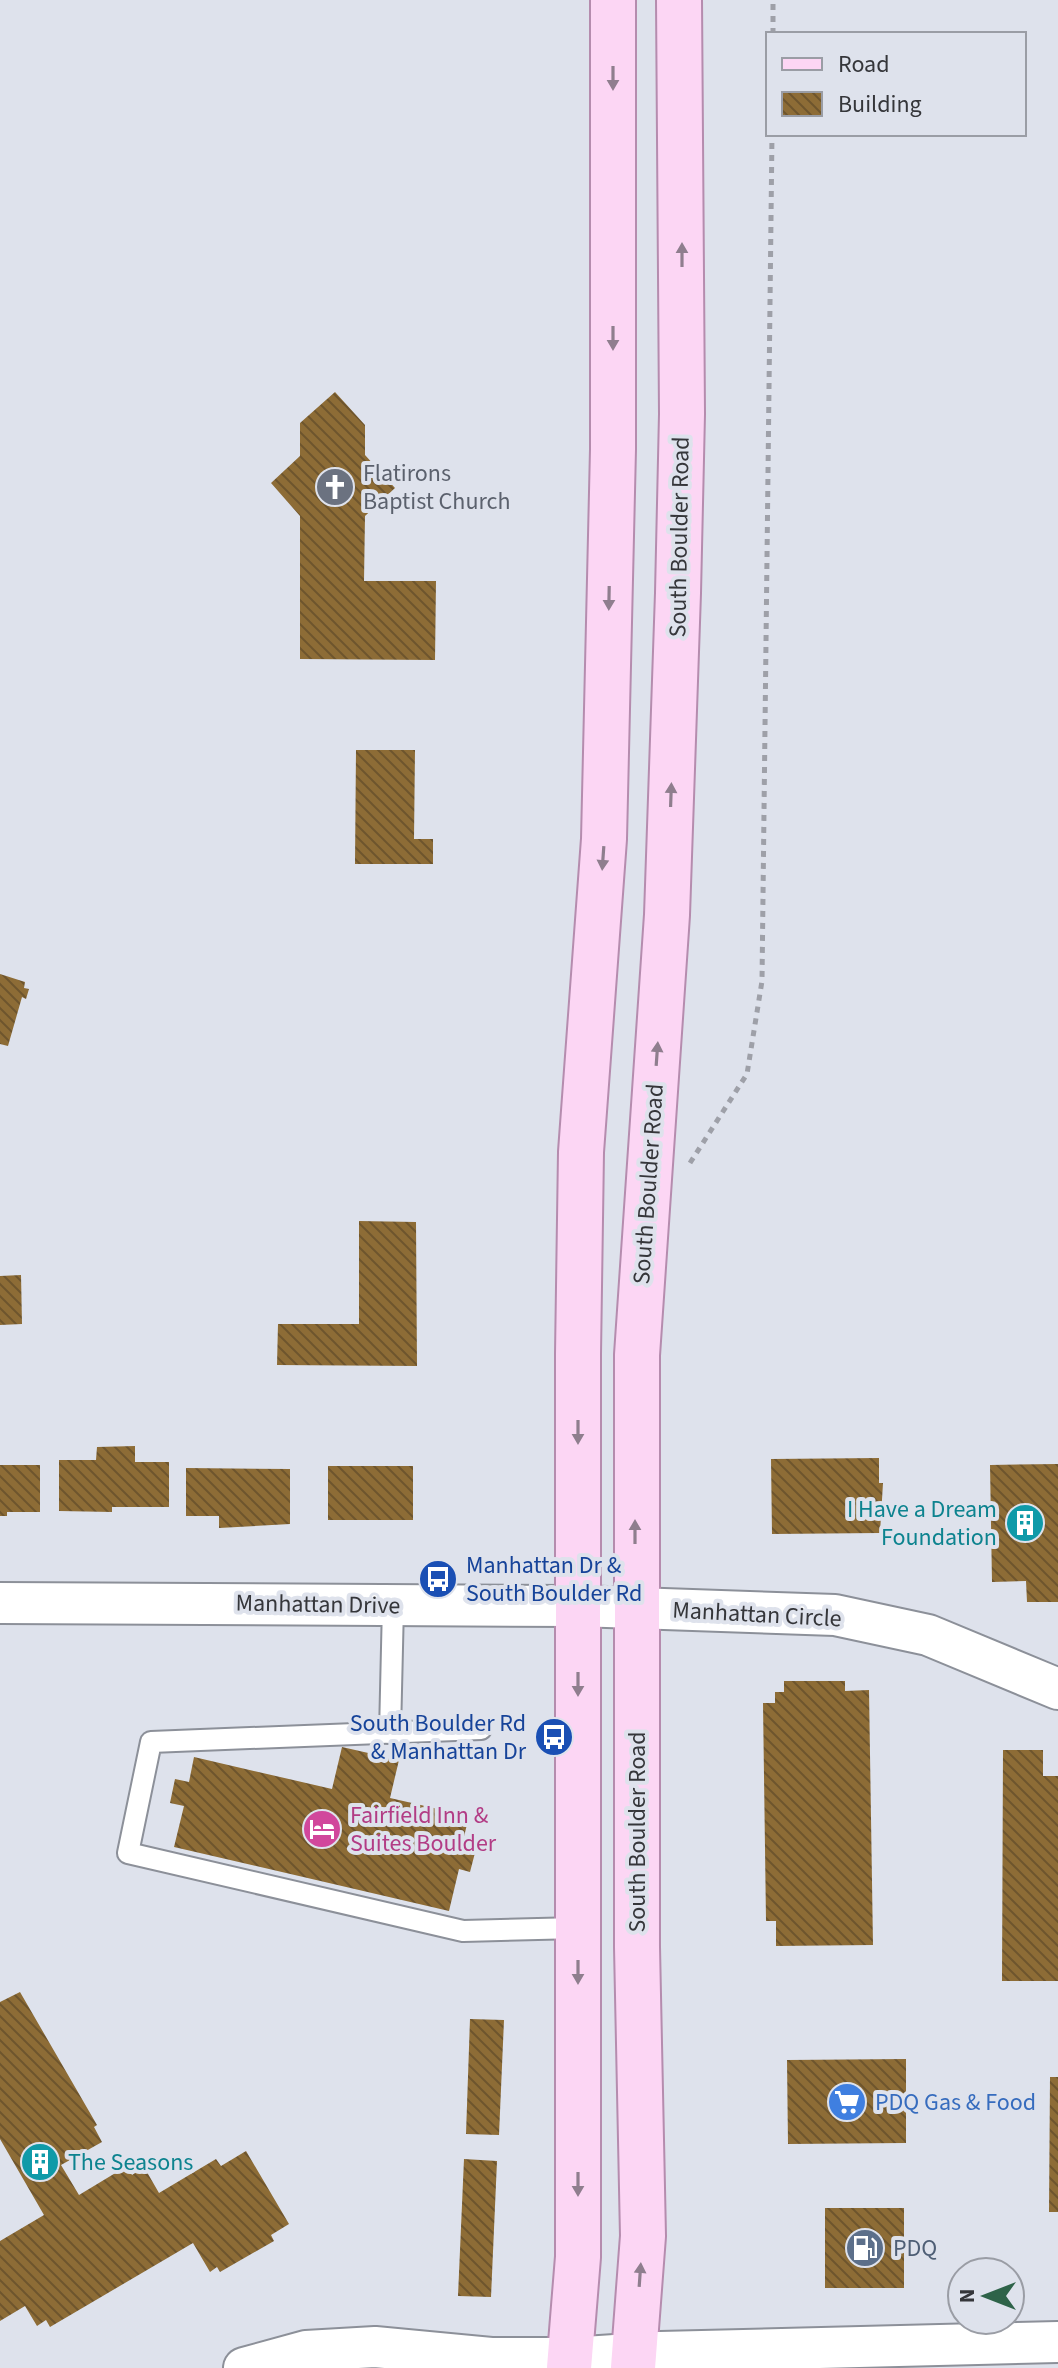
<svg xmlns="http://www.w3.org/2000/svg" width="1058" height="2368" viewBox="0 0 1058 2368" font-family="'Source Sans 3',sans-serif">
  <defs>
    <pattern id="building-back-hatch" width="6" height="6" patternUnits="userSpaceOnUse" patternTransform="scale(2)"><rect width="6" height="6" fill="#8d6c36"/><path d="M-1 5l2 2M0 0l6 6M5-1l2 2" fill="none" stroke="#6e552d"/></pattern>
  </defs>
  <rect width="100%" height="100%" fill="#dee2ec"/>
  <!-- building -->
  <g fill="url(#building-back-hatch)">
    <polygon points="335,392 365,425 365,455 395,488 365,516 364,581 436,581 435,660 300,659 300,516 271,483 300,456 300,423"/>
    <polygon points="356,750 415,750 414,839 433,839 433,864 355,864"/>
    <polygon points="0,974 25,982 24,988 29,989 26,999 22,997 8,1046 0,1044"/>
    <polygon points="359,1221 416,1222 417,1366 277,1365 278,1324 359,1324"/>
    <polygon points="21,1275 22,1324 0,1325 0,1276"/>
    <polygon points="135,1446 135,1462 169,1462 169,1507 112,1507 112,1512 59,1511 59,1460 96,1460 97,1447"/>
    <polygon points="879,1458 879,1483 883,1483 880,1533 772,1534 771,1459"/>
    <polygon points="1058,1464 1058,1602 1027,1602 1026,1581 992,1582 990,1465"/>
    <polygon points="0,1465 40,1465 40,1512 7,1512 7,1516 0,1516"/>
    <rect x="328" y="1466" width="85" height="54"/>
    <polygon points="186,1468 290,1469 290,1524 219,1528 219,1516 186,1516"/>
    <polygon points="784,1681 845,1681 845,1691 869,1690 873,1945 776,1946 776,1921 766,1921 763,1703 775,1703 775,1692 784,1692"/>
    <polygon points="342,1747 399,1760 390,1798 469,1816 463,1841 477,1845 470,1872 459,1869 449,1911 174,1847 184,1806 170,1803 175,1779 189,1782 194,1757 332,1789"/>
    <polygon points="1003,1750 1043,1750 1043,1776 1058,1776 1058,1981 1002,1981"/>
    <polygon points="20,1992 97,2125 94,2127 102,2142 61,2165 79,2195 127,2166 132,2175 144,2167 159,2193 216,2159 221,2166 246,2151 289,2224 271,2235 274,2241 220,2272 217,2267 210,2272 193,2243 50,2327 46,2320 37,2326 25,2306 0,2321 0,2241 44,2215 0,2139 0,2002"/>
    <polygon points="470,2019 504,2020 499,2135 466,2134"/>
    <polygon points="906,2059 906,2143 788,2144 787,2060"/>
    <polygon points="1050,2077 1058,2077 1058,2212 1049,2212"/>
    <polygon points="464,2159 497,2161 491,2297 458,2296"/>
    <rect x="825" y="2208" width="79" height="80"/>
  </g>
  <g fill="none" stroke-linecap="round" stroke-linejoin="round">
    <!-- lane casing -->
    <g stroke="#8c9099" stroke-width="24">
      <g id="lane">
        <polyline points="481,1729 151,1742 128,1853 463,1931 578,1928"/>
        <polyline points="390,1733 393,1605"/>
      </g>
    </g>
    <!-- street casing -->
    <g stroke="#8c9099" stroke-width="44">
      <g id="street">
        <polyline points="0,1603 578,1606 835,1615 928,1635 1058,1689"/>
        <polyline points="244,2368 306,2351 375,2347 491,2358 570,2358 660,2352 1058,2342"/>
      </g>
    </g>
    <!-- primary casing -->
    <g stroke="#b58cae" stroke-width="48">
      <g id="primary">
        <polyline points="569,2368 578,2257 578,1354 581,1152 604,839 613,449 613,0"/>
        <polyline points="633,2368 643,2236 637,1947 637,1355 667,915 678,593 682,414 679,0"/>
      </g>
    </g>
    <!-- path -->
    <g stroke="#9ea0a8" stroke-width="5" stroke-dasharray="6 6" stroke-linecap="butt">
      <polyline points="773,34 773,0"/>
      <polyline points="690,1163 747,1074 762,981 772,134"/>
    </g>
    <!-- lane -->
    <use href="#lane" stroke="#fff" stroke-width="20"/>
    <!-- street -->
    <use href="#street" stroke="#fff" stroke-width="40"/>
    <!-- primary -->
    <use href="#primary" stroke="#fcd6f4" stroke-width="44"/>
  </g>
  <!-- one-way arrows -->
  <defs><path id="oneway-solid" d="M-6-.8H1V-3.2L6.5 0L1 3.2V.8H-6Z" transform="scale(2)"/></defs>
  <g fill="#8f7e8e">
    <use href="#oneway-solid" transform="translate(613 78) rotate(90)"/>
    <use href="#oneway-solid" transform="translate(682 255) rotate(-90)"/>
    <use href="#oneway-solid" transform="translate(613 338) rotate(90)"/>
    <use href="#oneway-solid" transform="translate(609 598) rotate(91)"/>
    <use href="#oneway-solid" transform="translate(671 795) rotate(-88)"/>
    <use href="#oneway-solid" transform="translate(603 858) rotate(94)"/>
    <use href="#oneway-solid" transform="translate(657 1054) rotate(-86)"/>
    <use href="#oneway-solid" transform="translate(578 1432) rotate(90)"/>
    <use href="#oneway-solid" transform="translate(635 1532) rotate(-90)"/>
    <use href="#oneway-solid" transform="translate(578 1684) rotate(90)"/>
    <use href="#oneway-solid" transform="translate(578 1972) rotate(90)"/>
    <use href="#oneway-solid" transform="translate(578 2184) rotate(90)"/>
    <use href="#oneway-solid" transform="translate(640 2275) rotate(-86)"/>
  </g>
  <!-- icons -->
  <defs>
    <g id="church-disc" transform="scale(2)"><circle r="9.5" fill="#6b7280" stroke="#dee2ec"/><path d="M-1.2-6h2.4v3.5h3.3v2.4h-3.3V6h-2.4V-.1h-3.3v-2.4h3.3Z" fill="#fff"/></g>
    <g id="building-disc" transform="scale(2)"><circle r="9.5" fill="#0f9aa8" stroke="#dee2ec"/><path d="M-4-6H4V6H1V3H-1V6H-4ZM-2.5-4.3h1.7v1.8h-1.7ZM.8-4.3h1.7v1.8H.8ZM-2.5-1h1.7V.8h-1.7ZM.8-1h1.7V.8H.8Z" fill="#fff"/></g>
    <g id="bus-disc" transform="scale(2)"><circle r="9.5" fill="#1a4fb4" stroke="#dee2ec"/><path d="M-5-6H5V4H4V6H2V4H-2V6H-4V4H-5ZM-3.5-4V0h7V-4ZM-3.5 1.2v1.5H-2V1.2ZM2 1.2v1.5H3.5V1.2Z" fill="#fff"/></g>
    <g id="hotel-disc" transform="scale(2)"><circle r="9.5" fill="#d1479c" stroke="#dee2ec"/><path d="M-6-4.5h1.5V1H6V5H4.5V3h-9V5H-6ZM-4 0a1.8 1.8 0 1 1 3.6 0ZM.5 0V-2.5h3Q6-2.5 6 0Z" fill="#fff"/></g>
    <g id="supermarket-disc" transform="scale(2)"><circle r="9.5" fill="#3f7fe0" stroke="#dee2ec"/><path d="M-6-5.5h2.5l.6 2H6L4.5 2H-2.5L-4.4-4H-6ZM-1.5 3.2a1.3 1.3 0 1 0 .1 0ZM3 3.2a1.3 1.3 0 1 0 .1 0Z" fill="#fff"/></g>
    <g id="fuel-disc" transform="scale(2)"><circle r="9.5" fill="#5c6f8a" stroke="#dee2ec"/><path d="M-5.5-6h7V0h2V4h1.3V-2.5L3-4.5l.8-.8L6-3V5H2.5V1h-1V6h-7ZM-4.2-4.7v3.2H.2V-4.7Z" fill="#fff"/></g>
  </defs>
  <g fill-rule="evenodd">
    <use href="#church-disc" x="335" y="487"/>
    <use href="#building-disc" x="1025" y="1523"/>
    <use href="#bus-disc" x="438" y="1579"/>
    <use href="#bus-disc" x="554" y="1737"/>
    <use href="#hotel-disc" x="322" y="1829"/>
    <use href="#supermarket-disc" x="847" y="2102"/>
    <use href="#building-disc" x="40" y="2162"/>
    <use href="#fuel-disc" x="865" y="2248"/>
  </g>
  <g text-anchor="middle" stroke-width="8" stroke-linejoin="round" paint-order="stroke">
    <!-- worship labels -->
    <g font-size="24" fill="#5b616d" stroke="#dee2ec" text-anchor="start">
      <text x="363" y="481">Flatirons<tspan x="363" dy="28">Baptist Church</tspan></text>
    </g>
    <!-- street labels -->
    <g font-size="24" fill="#35363a" stroke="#dee2ec">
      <text transform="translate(679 537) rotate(-89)" y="8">South Boulder Road</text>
      <text transform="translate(648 1184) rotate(-86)" y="8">South Boulder Road</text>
      <text transform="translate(318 1604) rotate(1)" y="8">Manhattan Drive</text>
      <text transform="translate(757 1614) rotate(3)" y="8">Manhattan Circle</text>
      <text transform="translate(637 1832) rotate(-90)" y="8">South Boulder Road</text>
    </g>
    <!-- culture labels -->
    <g font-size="24" fill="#0d838f" stroke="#dee2ec" text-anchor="end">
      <text x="997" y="1517">I Have a Dream<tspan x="997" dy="28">Foundation</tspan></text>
      <text x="68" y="2170" text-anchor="start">The Seasons</text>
    </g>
    <!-- transit labels -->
    <g font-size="24" fill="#164399" stroke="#dee2ec" text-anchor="start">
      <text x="466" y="1573">Manhattan Dr &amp;<tspan x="466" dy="28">South Boulder Rd</tspan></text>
      <text x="526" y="1731" text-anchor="end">South Boulder Rd<tspan x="526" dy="28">&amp; Manhattan Dr</tspan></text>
    </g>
    <!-- hotel labels -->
    <g font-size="24" fill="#b23c85" stroke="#dee2ec" text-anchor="start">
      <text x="350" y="1823">Fairfield Inn &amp;<tspan x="350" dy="28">Suites Boulder</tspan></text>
    </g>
    <!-- shop labels -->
    <g font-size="24" fill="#366cbe" stroke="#dee2ec" text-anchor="start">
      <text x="875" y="2110">PDQ Gas &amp; Food</text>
    </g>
    <!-- service labels -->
    <g font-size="24" fill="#4e5e75" stroke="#dee2ec" text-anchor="start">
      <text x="893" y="2256">PDQ</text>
    </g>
  </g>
  <!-- legend -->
  <rect x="766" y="32" width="260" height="104" fill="#dee2ec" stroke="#9a9da5" stroke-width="2"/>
  <rect x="782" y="58" width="40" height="12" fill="#fcd6f4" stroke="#9a9da5" stroke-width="2"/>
  <text x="838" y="72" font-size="24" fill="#35363a">Road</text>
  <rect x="782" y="92" width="40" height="24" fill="url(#building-back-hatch)" stroke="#9a9da5" stroke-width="2"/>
  <text x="838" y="112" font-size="24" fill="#35363a">Building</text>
  <!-- north arrow -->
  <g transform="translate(986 2296) rotate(270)"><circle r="38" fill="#dee2ec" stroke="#9a9da5" stroke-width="2"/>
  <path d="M0-6L14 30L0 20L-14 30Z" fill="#2e6349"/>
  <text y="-12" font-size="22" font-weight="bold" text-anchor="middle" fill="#35363a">N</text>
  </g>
</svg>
